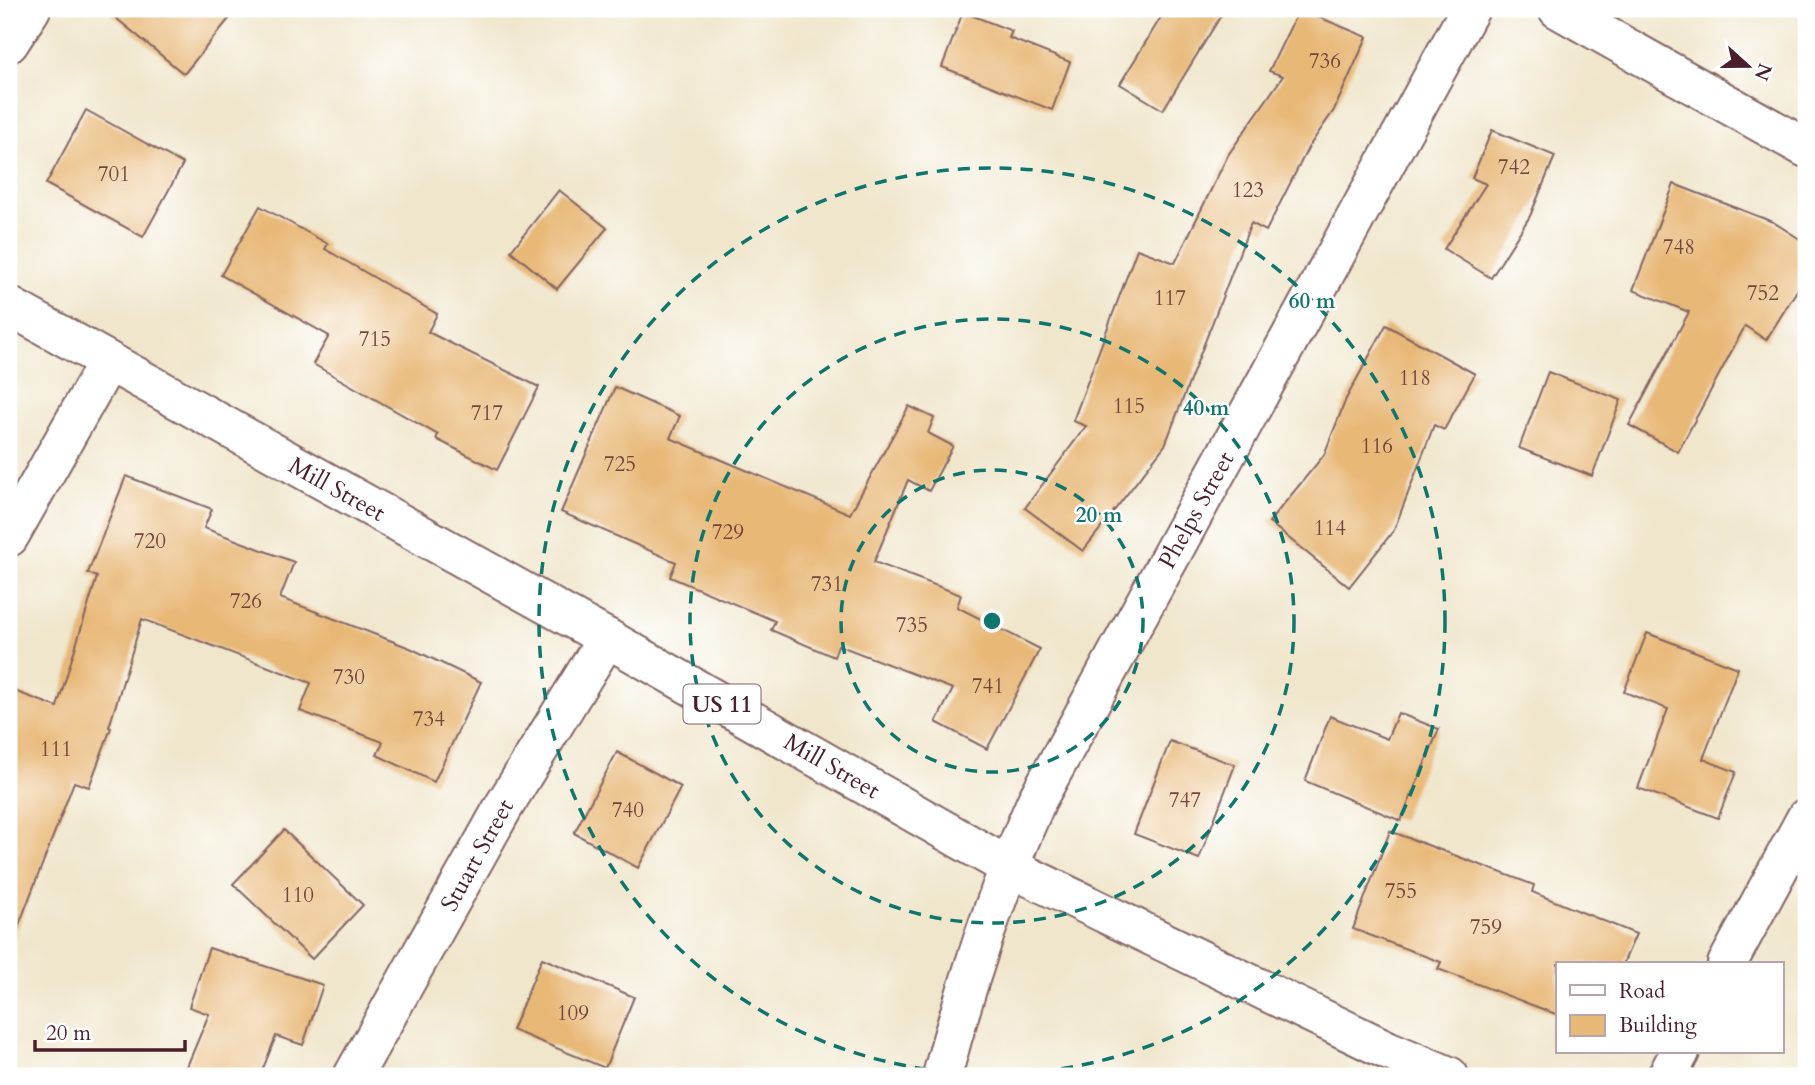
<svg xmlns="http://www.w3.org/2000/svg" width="1815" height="1085" viewBox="0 0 1815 1085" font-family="Cardo,serif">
  <rect width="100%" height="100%" fill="#fff"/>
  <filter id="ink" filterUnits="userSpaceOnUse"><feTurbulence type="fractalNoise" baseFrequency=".0143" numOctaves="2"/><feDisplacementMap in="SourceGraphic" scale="14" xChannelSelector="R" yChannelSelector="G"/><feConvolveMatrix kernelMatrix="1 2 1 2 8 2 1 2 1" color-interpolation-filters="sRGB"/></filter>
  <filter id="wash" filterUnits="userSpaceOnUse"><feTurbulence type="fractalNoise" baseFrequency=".00686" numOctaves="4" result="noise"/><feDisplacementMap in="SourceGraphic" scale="28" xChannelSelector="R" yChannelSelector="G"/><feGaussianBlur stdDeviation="1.57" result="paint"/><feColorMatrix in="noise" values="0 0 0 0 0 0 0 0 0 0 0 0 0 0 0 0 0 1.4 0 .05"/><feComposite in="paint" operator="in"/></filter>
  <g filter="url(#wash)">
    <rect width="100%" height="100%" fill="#f0e6cc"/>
    <g id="blocks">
      <!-- building -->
      <g fill="#e8b877">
        <polygon points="105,9 237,9 184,74"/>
        <polygon points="1166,9 1225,9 1163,110 1120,84"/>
        <polygon points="1299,9 1367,37 1334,110 1308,148 1266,231 1251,223 1165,445 1083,551 1025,508 1086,426 1073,421 1137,249 1175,263 1228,155 1283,76 1269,71"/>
        <polygon points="963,12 1012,31 1009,38 1070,62 1052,110 942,67"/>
        <polygon points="86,110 183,164 143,237 46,184"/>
        <polygon points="1492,130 1555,156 1530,216 1491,278 1444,249 1486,184 1472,178"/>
        <polygon points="1674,184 1773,222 1806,243 1806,276 1766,340 1745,326 1678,452 1629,425 1689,312 1633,290"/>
        <polygon points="559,190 607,228 557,289 511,251"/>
        <polygon points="260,206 328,244 325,249 437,314 428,332 539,387 497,470 436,439 438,435 313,364 329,336 221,275"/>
        <polygon points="1386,325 1475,374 1444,430 1434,425 1394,530 1349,587 1269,522 1324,455 1346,399"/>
        <polygon points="1548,372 1621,400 1592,476 1519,448"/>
        <polygon points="615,387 680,416 670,438 850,514 909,406 934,418 928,433 953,446 929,491 908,480 874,562 961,595 957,607 1040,649 987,749 936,722 953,689 838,645 834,657 771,630 775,621 670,577 676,562 561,512"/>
        <polygon points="126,476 212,509 204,528 294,562 280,598 410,648 481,682 434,782 377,755 383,742 300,711 311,683 142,619 109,727 111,728 89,787 74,782 12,943 9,942 9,689 57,707 97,577 88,573"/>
        <polygon points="1647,633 1738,668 1703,759 1736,772 1718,818 1638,788 1668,709 1624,692"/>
        <polygon points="1398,713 1439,729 1401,821 1305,781 1330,716 1387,739"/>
        <polygon points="1170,741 1235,765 1199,859 1134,834"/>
        <polygon points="617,752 681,787 638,868 574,833"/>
        <polygon points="284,830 363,905 312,959 233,884"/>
        <polygon points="1390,831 1534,885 1532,892 1636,934 1623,964 1558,964 1558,1015 1438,969 1441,962 1353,929"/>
        <polygon points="209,948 323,985 303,1045 276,1036 260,1076 183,1076 209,1014 189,1007"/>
        <polygon points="542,958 634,997 605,1068 512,1030"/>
      </g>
    </g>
  </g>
  <g filter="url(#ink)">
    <use href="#blocks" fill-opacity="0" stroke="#846563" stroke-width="2"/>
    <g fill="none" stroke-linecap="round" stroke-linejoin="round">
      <!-- street casing -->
      <g stroke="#846563" stroke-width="42">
        <g id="street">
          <polyline points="1558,9 1806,148"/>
          <polyline points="9,43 31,9"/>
          <polyline points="9,537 108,362"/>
          <polyline points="353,1076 504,806 607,638"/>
          <path d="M942,1076C967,982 997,890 1037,800L1470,9"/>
        </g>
      </g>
      <!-- secondary casing -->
      <g stroke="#846563" stroke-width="42">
        <g id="secondary">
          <polyline points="1727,964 1806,818"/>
          <polyline points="1667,1076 1680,1052"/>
        </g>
      </g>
      <!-- highway casing -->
      <g stroke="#846563" stroke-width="42">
        <polyline id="highway" points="9,306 607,638 1009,867 1387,1050 1449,1076"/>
      </g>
      <!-- street -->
      <use href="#street" stroke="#fff" stroke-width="38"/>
      <!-- secondary -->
      <use href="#secondary" stroke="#fff" stroke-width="38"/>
      <!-- highway -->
      <use href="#highway" stroke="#fff" stroke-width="38"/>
    </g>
  </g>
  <!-- distance rings -->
  <g fill="none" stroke="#0f766e" stroke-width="3.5" stroke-dasharray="12 9">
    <circle cx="992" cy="621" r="151"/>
    <circle cx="992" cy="621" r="302"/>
    <circle cx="992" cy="621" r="453"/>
  </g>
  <g text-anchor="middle" stroke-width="5" stroke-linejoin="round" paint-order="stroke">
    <!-- number labels -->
    <g font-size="21" fill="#72453e">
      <text x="1325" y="68">736</text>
      <text x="1514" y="174">742</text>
      <text x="114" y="181">701</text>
      <text x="1248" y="197">123</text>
      <text x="1679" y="254">748</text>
      <text x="1763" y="300">752</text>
      <text x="1170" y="305">117</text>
      <text x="375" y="346">715</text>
      <text x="1415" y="385">118</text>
      <text x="1129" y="413">115</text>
      <text x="487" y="420">717</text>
      <text x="1377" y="453">116</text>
      <text x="620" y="471">725</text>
      <text x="1330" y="535">114</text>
      <text x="728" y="539">729</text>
      <text x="150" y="548">720</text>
      <text x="827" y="591">731</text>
      <text x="246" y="608">726</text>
      <text x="912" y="632">735</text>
      <text x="349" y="684">730</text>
      <text x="988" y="693">741</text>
      <text x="429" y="726">734</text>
      <text x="56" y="756">111</text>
      <text x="1185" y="807">747</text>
      <text x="628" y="817">740</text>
      <text x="1401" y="898">755</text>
      <text x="298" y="902">110</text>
      <text x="1486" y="934">759</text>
      <text x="573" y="1020">109</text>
    </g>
    <!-- shield labels -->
    <rect fill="#fff" stroke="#80626b" stroke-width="2" x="683.5" y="684.5" width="77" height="39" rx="5"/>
    <g font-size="23" font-weight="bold" fill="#4a1f2b">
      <text x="722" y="712">US 11</text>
    </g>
    <!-- street labels -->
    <g font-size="24" fill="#4a1f2b" stroke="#fff">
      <text transform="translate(337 489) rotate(29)" y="8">Mill Street</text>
      <text transform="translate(1196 510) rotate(-61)" y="8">Phelps Street</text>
      <text transform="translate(832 766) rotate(30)" y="8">Mill Street</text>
      <text transform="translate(477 855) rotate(-61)" y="8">Stuart Street</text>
    </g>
  </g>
  <circle cx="992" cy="621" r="10" fill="#0f766e" stroke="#fff" stroke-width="3.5"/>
  <g font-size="21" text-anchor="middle" font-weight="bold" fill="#0f766e" stroke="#fff" stroke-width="5" stroke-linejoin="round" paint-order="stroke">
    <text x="1312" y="308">60 m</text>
    <text x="1206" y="415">40 m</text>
    <text x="1099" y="522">20 m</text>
  </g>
  <!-- margin -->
  <rect width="1815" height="1085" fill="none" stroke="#fff" stroke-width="35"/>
  <!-- legend -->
  <rect x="1556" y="962" width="228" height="91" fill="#ffffff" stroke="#b7a5aa" stroke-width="2"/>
  <rect x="1570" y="985" width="35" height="10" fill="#ffffff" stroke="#b7a5aa" stroke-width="2"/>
  <text x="1619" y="998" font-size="21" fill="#4a1f2b">Road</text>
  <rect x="1570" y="1015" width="35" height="21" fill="#e8b877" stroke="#b7a5aa" stroke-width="2"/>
  <text x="1619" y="1032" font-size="21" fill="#4a1f2b">Building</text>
  <!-- north arrow -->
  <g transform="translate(1748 66) rotate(111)" stroke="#ffffff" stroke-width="5" paint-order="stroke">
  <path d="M0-5L12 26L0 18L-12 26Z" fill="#4a1f2b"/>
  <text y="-10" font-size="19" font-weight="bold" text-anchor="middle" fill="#4a1f2b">N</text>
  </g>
  <!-- scale -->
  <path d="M35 1040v10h150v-10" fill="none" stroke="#4a1f2b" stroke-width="3.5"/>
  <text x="46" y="1040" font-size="21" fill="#4a1f2b" stroke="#ffffff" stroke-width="5" paint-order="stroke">20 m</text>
</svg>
